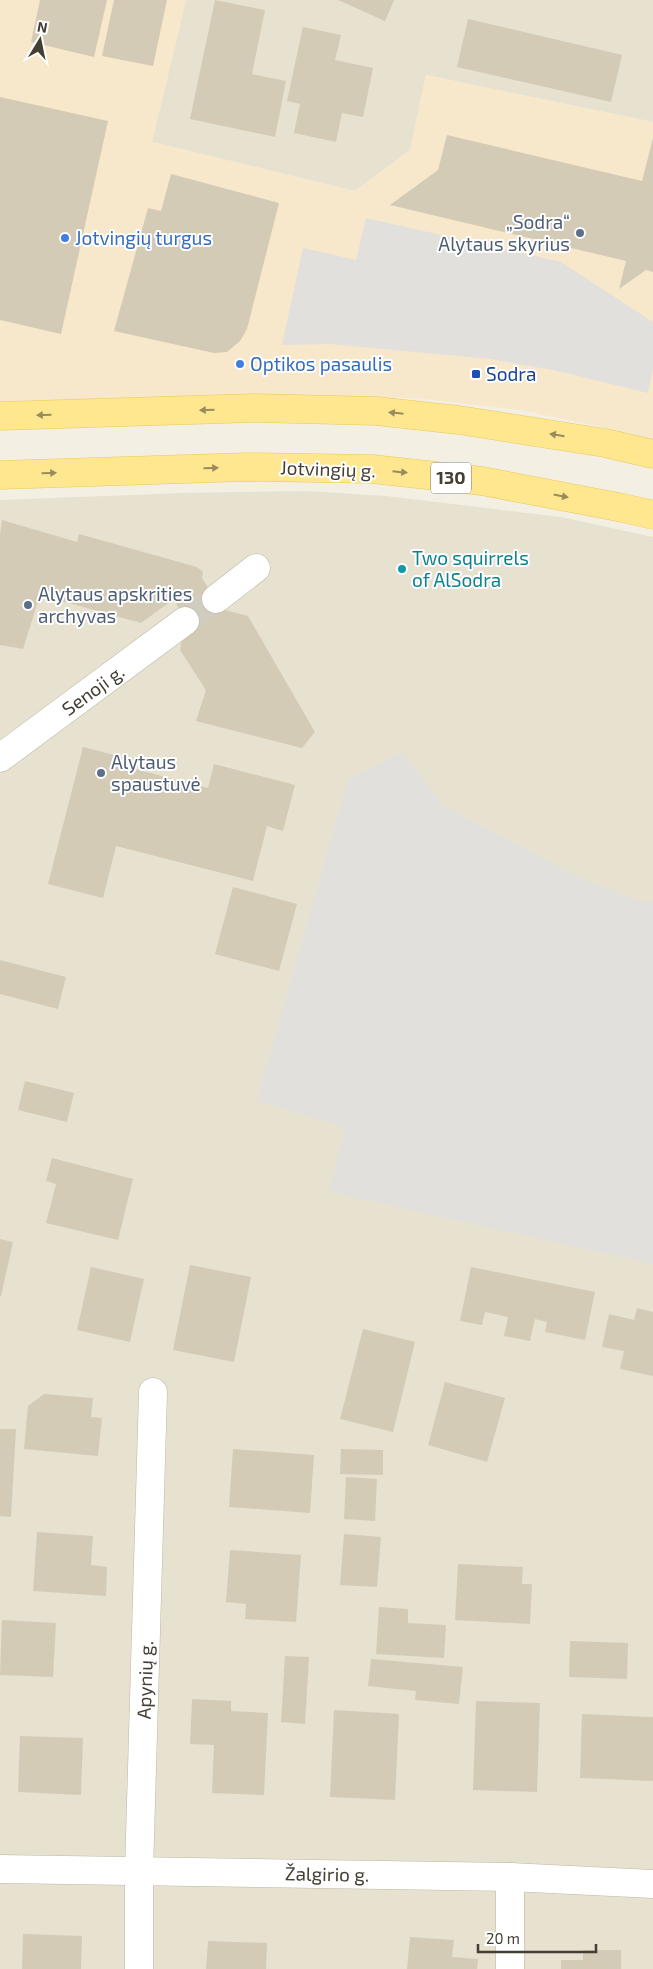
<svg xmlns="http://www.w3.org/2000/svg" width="653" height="1969" viewBox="0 0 653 1969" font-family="'Exo 2',sans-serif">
  <rect width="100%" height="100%" fill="#f3efe3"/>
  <!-- residential -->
  <g fill="#e7e1d0">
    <polygon points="186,0 653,0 653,122 426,75 410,150 355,191 152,142"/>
    <polygon points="305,491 386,496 561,517 653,537 653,1969 0,1969 0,500 183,493"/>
  </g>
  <!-- commercial -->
  <polygon fill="#f7e7cb" points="0,0 186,0 152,142 355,191 410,150 426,75 653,122 653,438 521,410 416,398 330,397 0,401"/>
  <!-- parking -->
  <g fill="#e2e0dc">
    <polygon points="366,218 561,262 653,322 653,368 648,393 553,370 490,359 330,344 282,345 303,248 356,260"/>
    <polygon points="402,752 442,805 582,879 637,900 653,902 653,1264 329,1192 345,1127 257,1101 348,780"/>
  </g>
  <!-- building -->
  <g fill="#d4cbb7">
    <polygon points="40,0 107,0 94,57 31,42"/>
    <polygon points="114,0 167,0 153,66 102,56"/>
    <polygon points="215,0 265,10 252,74 286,81 275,137 190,119"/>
    <polygon points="338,0 394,0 385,21"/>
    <polygon points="468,19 622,55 611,102 457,67"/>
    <polygon points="303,27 341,35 335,60 373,68 363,117 342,113 336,142 294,133 300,104 287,101"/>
    <polygon points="0,97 108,121 61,334 0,320"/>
    <polygon points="447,135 642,181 653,138 653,272 646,270 619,289 626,261 390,205 438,170"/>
    <polygon points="171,174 279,203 247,329 240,341 227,352 214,353 114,331 148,208 161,211"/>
    <polygon points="2,520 77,542 79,534 197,567 203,572 202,578 221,609 248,616 315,732 302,748 196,721 206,690 180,650 185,621 174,599 141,623 40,595 23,649 0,645 0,534"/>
    <polygon points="83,747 138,761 135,769 208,788 214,764 295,785 283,831 267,826 253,881 116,846 103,898 48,884"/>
    <polygon points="233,887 297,904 279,971 215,954"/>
    <polygon points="0,960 66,977 58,1009 0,994"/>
    <polygon points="25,1081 74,1093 67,1122 18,1110"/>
    <polygon points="52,1158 133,1179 118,1240 46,1223 56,1184 46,1181"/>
    <polygon points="0,1239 13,1242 1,1296 0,1296"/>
    <polygon points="190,1265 251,1277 234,1362 173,1350"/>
    <polygon points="91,1267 144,1279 130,1342 77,1330"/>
    <polygon points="471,1267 595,1292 585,1340 545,1332 547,1322 535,1319 530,1341 504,1336 508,1317 485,1312 482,1325 460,1321"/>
    <polygon points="637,1308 653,1312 653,1376 620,1369 624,1351 602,1347 609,1314 634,1320"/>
    <polygon points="363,1329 415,1342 393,1432 340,1419"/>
    <polygon points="445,1382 505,1398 487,1462 428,1445"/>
    <polygon points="44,1394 93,1398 91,1417 102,1418 98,1456 24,1449 28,1406"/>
    <polygon points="0,1429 16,1429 11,1517 0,1516"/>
    <polygon points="233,1449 314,1455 310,1513 229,1507"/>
    <polygon points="341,1449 383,1450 383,1475 340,1474"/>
    <polygon points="346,1477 377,1479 375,1521 344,1519"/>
    <polygon points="37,1532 93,1536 91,1565 107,1567 106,1596 33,1591"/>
    <polygon points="344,1534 381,1537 377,1587 340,1585"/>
    <polygon points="230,1550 301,1555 296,1622 245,1619 246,1604 226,1602"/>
    <polygon points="458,1564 523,1567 522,1584 532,1584 530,1624 455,1620"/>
    <polygon points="379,1607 408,1609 408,1623 446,1625 444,1658 376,1654"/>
    <polygon points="2,1620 56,1623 53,1677 0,1675"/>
    <polygon points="570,1641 628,1643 627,1679 569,1677"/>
    <polygon points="285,1656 309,1657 305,1724 281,1722"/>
    <polygon points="371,1659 463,1667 459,1704 415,1700 416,1691 368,1686"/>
    <polygon points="192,1699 231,1701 231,1711 268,1713 264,1795 212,1793 214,1745 190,1744"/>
    <polygon points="476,1701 540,1703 537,1792 473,1790"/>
    <polygon points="334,1710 399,1714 395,1800 330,1797"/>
    <polygon points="582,1714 653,1717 653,1781 580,1778"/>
    <polygon points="20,1736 83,1738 81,1795 18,1792"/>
    <polygon points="23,1934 82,1936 81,1969 22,1969"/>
    <polygon points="410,1937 454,1940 452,1957 478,1959 477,1969 407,1969"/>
    <polygon points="208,1941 267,1943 266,1969 206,1969"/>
    <polygon points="583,1950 621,1950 621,1969 561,1969 561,1960 583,1960"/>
  </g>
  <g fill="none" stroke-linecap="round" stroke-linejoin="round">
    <!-- minor-tunnel -->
    <polyline stroke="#d0ccc0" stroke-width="28" stroke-dasharray="28 14" stroke-linecap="butt" points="185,621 216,599"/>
    <!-- minor casing -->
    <g stroke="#beb7a5" stroke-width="29">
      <g id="minor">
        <polyline points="216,599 256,568"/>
        <polyline points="0,758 185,621"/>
        <polyline points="0,1869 510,1877 653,1884"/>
        <polyline points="510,1877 510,1969"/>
        <polyline points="139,1969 139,1871 153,1392"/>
      </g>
    </g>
    <!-- major casing -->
    <g stroke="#eac959" stroke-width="29">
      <g id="major">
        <polyline points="0,416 255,408 376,411 459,420 605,443 653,454"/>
        <polyline points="0,475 247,467 372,469 482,481 623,508 653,515"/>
      </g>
    </g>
    <!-- minor -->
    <use href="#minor" stroke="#fff" stroke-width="28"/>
    <!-- major -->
    <use href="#major" stroke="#ffe78f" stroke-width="28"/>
  </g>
  <!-- one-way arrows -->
  <defs><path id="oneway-solid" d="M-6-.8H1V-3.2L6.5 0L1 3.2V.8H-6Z" transform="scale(1.25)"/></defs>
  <g fill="#988b5c">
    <use href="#oneway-solid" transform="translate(207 410) rotate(178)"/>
    <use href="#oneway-solid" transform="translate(396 413) rotate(-174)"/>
    <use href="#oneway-solid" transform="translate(44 415) rotate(178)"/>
    <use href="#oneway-solid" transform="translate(557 435) rotate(-171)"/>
    <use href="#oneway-solid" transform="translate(211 468) rotate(-2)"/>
    <use href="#oneway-solid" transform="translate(400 472) rotate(6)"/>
    <use href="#oneway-solid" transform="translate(49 473) rotate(-2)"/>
    <use href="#oneway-solid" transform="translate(561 496) rotate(11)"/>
  </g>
  <!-- markers -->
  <g fill="#5c6f8a" stroke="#fff" stroke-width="2">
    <circle cx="580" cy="233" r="5"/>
    <circle cx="28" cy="605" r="5"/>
    <circle cx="101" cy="773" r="5"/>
  </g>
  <g fill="#3f7fe0" stroke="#fff" stroke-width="2">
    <circle cx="65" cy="238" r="5"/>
    <circle cx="240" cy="364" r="5"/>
  </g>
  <rect fill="#1a4fb4" stroke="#fff" stroke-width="2" x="471" y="369" width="10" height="10" rx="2.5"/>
  <circle fill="#0f9aa8" stroke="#fff" stroke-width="2" cx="402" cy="569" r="5"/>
  <g text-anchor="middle" stroke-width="4" stroke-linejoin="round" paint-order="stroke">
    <!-- shield labels -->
    <rect fill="#fff" stroke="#7c7970" stroke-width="1" x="431" y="462.5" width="40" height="31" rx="4"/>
    <g font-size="18" font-weight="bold" fill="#443f33">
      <text x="451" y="484">130</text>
    </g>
    <!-- service labels -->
    <g font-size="19" fill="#4e5e75" stroke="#fff" text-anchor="start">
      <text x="570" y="229" text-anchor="end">„Sodra“<tspan x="570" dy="22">Alytaus skyrius</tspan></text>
      <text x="38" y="601">Alytaus apskrities<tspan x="38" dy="22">archyvas</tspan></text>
      <text x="111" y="769">Alytaus<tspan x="111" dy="22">spaustuvė</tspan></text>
    </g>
    <!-- shop labels -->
    <g font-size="19" fill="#366cbe" stroke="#fff" text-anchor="start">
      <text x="75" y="245">Jotvingių turgus</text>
      <text x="250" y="371">Optikos pasaulis</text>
    </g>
    <!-- transit labels -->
    <g font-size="19" fill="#164399" stroke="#fff" text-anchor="start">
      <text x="486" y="381">Sodra</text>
    </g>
    <!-- street labels -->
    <g font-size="19" fill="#443f33" stroke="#fff">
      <text transform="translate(328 469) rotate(2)" y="7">Jotvingių g.</text>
      <text transform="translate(93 690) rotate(-36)" y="7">Senoji g.</text>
      <text transform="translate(145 1680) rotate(-88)" y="7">Apynių g.</text>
      <text transform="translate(327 1874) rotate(1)" y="7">Žalgirio g.</text>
    </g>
    <!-- culture labels -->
    <g font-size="19" fill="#0d838f" stroke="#fff" text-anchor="start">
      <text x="412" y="565">Two squirrels<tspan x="412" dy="22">of AlSodra</tspan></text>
    </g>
  </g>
  <!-- north arrow -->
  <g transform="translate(40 40) rotate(10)" stroke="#ffffff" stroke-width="4" paint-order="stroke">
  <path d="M0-4L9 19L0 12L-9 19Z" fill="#443f33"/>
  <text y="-8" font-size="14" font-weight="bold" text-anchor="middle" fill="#443f33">N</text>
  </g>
  <!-- scale -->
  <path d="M478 1944v8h118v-8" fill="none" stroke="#443f33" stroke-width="2.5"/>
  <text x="486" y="1944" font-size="15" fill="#443f33" stroke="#ffffff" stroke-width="4" paint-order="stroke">20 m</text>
</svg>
